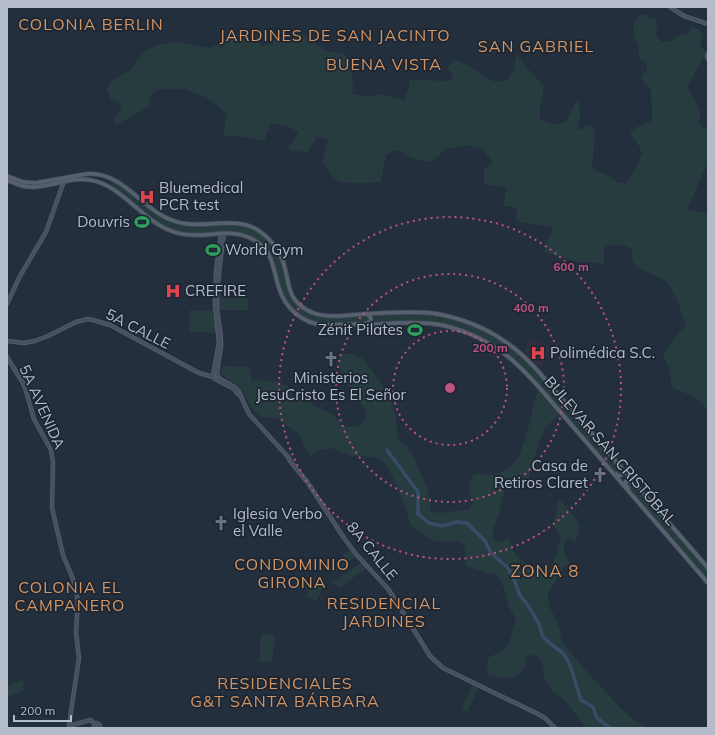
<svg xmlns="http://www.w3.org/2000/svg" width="715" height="735" viewBox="0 0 715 735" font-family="Mulish,sans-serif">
  <rect width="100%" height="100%" fill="#242f3e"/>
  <!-- medical -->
  <polygon fill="#32303f" points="530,339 552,347 545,361 542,365 539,366 534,363 524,352"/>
  <!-- green -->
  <g fill="#263c3f">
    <path d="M640,15H646L650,19H656L657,26L656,36L662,42H669C675,37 679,34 687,34L692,27L699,29C703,35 702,40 700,47L708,52L703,58L687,87L699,107L700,112L699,123L704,128L708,127V161L687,210L708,213V410L695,397L671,387C672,374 668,365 663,354C670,343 678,334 686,324C681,311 677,296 668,284C662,275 636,271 633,261C632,258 632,253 632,249C622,243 615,244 604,246V264C596,262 589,263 582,262C569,261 556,256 544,252L553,228C540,223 526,226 514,219L517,214V209L512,206H504L505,194L507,188L484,184V170L493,162L482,149L467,145L446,149L431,162L418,160L407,156L403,152L396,150L386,155L381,181C374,184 343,184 337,180C333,177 323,166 323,160C323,154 327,145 328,139L317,137L307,152L295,151L288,149L299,132L291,128L271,123L264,141L247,137L224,136L226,114L208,98L185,89H160L152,93L149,107L116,125L114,119L118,114L122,107L118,101L111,100L107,88L111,82L130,70L137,60L146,50L161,44L177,42L210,48L224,42L231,35H242L254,39L263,46L272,44L276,38L299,31L317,45L329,52L344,53L351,64L353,84L352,94L367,97L380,94L390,96L404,100L408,90L410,80H427L443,81L452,80L453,74L447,69L453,60L459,61L471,67L490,80L497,82L507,80L513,71L517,55L527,68L544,86L540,109V120L552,124L566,122L576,101L579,102L580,119L577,125L579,129L582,130L586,126L593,125L595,135L592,166L596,171L609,176L617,182L626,184L638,164L642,153C639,144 635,141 630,133L635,128L652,121L651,89L643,82L641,76L647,70L646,62L638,57L639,48L635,39L633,28L635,21Z"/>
    <polygon points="112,182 114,182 117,183 135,197 166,219 196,226 229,225 245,226 263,235 268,239 278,253 294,300 314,314 352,316 369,316 370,319 368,322 354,324 323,324 315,323 296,313 282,295 274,264 264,248 245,235 193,234 184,233 169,229 154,221 113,186 112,185"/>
    <rect x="219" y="298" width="29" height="12"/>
    <polygon points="190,310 214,311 217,333 189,332"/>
    <path d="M420,313L439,315V324L375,323C374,321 373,316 375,315Z"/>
    <path d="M441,316C460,321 480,326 497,337C505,342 512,349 520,354L514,361L490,343L440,325Z"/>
    <path d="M349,353L358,356L364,360L392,398L393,409L396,419L398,441C413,446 417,466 423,479C424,482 426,484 427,487C430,495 430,504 431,512L440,513L470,509L473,501C468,491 467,487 472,476L478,473L486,475H493L507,470L519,457L526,436L532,415L533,404L538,391L559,415L545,428L539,443L527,484L509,479L503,495L500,510L493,529V537L496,542L502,541L508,537C510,541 511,547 514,552C520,563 537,568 549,571C552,567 560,544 560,540C560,535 556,529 553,525L559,499L580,524L576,542L566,539C561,551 564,553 570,563L563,568L548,594V602L551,610L556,619L560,630L561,641L586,671L617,704L630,717L648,728H587L566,702L553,691L544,678L543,665L538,656L528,655C526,661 525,669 520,673C512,682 496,677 487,674L488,658L505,649L510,640L516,619L509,607L504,588L498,576L465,566L466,560L465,546L458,541H434L419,532L410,524L406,509L396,483L384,462L374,457L351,456L332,448L317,451L311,457C304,451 304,441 298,434C293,428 283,425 278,418C272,418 264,418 259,415C250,410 247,397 241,389C235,382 227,380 221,374V368L222,366L248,367L251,369V381C267,380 274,380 289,387L287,391L292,396H302L309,401L314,406L332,414L338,420L341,425C356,429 363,427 367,412C360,403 336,372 339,361C339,360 341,357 342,355Z"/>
    <polygon points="521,355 528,362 622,471 623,474 617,474 615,472 515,362"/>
    <path d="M628,482C634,484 642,496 647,500L708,571V581L642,505C638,497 629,491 627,483Z"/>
    <polygon points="351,549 356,557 333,573 329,567 344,557 342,555"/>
    <polygon points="361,563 367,568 340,587 331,583"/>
    <polygon points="312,582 323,586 317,601 306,597"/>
    <polygon points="261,634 275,635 272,662 259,661"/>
    <polygon points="23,680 24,691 7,697 7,686"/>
    <polygon points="473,684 479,687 468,711 462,709 464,705 463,704"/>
  </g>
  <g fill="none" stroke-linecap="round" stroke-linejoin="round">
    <!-- river -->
    <polyline stroke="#394c67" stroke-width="3.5" points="387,450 418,492 418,514 429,523 442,526 457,522 467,523 485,541 491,553 508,568 513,577 520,595 531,610 539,624 543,637 551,644 564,654 570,665 581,700 593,707 597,718 610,728"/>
    <!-- secondary casing -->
    <g stroke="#565f6c" stroke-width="4.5">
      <g id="secondary">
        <polyline points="670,7 684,16 708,24"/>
        <polyline points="708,53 707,57 708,59"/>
        <polyline points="7,304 20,276 46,232 64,181"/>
        <polyline points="7,341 24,343 35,341 48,336 76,322 88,319 93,320 110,325 199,373 213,377"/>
        <polyline points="7,357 23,383 26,391 34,419 51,450 53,462 52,508 63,555 73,579 78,601 76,633 79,658 69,725 69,726 90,720 92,721 95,724"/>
        <polyline points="213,375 219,343 215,305 216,271 221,234"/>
        <path d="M217,375C217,366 220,357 221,347C222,333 217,319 217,304C217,281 221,257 224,233"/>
        <polyline points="218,376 220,379 233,386 238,390 249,414 289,458 290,461 308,483 344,538 356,554 389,590 430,656 443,668 536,713 545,718 555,728"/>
        <polyline points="215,379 234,389 238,394"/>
        <polyline points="95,728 94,725 97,723 100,725 99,728"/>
      </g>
    </g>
    <!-- primary casing -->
    <g stroke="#414a57" stroke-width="5">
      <g id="primary">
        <path d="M7,176L23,182L36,183L86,174C124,171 141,210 174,221C202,231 237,213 262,233C271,240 278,249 282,259C291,282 284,299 311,312C326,319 349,315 365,314C387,313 409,311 431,313C455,316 485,327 504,341C517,349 528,360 538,371L708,568"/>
        <path d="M7,180C14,183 22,187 30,187C51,188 70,176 90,180C120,184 141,219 169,230C176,233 185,235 193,235C212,236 232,229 250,238C274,249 272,267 279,288C285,308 302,323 323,325C342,324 362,324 381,324C394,323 408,322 421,323C447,323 475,334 496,348C512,358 524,371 537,385L708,583"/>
        <polyline points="367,323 370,322 371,319 370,316 367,314"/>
        <polyline points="616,474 618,476 621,475 623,473 621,469"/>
        <polyline points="628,488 625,484 626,481 629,480 632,483"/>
      </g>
    </g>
    <!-- secondary -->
    <use href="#secondary" stroke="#465061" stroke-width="3"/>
    <!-- primary -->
    <use href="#primary" stroke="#56606e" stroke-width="3.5"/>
  </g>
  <!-- distance rings -->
  <g fill="none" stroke="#bd5182" stroke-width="2" stroke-dasharray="2 4">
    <circle cx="450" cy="388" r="57"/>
    <circle cx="450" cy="388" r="114"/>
    <circle cx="450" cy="388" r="171"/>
  </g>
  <!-- icons -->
  <defs>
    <g id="hospital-bare" transform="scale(1.2)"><path d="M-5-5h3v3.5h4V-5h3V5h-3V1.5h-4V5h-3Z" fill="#e0444e" stroke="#1d2633" stroke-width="2.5" paint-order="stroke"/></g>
    <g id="stadium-bare" transform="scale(1.2)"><path d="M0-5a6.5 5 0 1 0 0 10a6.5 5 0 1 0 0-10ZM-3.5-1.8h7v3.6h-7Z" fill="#2e9e5b" stroke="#1d2633" stroke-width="2.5" paint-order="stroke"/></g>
    <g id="church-bare" transform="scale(1.2)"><path d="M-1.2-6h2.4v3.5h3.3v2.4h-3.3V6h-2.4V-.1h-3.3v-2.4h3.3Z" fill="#6b7280" stroke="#1d2633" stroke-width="2.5" paint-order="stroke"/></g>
  </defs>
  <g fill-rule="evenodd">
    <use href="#hospital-bare" x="147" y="197"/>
    <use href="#stadium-bare" x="142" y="222"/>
    <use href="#stadium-bare" x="213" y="250"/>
    <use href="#hospital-bare" x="173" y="291"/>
    <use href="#stadium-bare" x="415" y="330"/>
    <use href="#hospital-bare" x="538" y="353"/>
    <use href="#church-bare" x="331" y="359"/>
    <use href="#church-bare" x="600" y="475"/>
    <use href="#church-bare" x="221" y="523"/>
  </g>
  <g text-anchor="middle" stroke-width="3.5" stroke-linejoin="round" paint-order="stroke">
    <!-- poi labels -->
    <g font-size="15" fill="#b4bcc9" stroke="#1d2633" text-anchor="start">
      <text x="159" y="193">Bluemedical<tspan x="159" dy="17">PCR test</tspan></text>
      <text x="130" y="227" text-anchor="end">Douvris</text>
      <text x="225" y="255">World Gym</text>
      <text x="185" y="296">CREFIRE</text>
      <text x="403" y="335" text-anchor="end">Zénit Pilates</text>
      <text x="550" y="358">Polimédica S.C.</text>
      <text x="331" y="383" text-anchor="middle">Ministerios<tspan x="331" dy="17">JesuCristo Es El Señor</tspan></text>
      <text x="588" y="471" text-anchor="end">Casa de<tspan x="588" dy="17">Retiros Claret</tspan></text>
      <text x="233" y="519">Iglesia Verbo<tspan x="233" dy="17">el Valle</tspan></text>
    </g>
    <!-- street labels -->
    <g font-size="15" fill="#b4bcc9" stroke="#1d2633">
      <text transform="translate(138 329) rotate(27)" y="5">5A CALLE</text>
      <text transform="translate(42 407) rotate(66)" y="5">5A AVENIDA</text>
      <text transform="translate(610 451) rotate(49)" y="5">BULEVAR SAN CRISTÓBAL</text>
      <text transform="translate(372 551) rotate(51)" y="5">8A CALLE</text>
    </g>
    <!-- neighbourhood labels -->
    <g font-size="16" letter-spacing="1" fill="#d59563" stroke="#1d2633">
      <text x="91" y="30">COLONIA BERLIN</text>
      <text x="335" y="41">JARDINES DE SAN JACINTO</text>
      <text x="536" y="52">SAN GABRIEL</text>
      <text x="384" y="70">BUENA VISTA</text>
      <text x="292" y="570">CONDOMINIO<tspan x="292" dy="18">GIRONA</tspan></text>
      <text x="70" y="593">COLONIA EL<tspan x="70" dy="18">CAMPANERO</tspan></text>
      <text x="384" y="609">RESIDENCIAL<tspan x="384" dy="18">JARDINES</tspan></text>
      <text x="285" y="689">RESIDENCIALES<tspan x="285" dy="18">G&amp;T SANTA BÁRBARA</tspan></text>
    </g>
    <!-- quarter labels -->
    <g font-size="17" letter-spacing="1" fill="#d59563" stroke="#1d2633">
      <text x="545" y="577">ZONA 8</text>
    </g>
  </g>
  <circle cx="450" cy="388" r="6" fill="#bd5182" stroke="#1d2633" stroke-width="2"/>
  <g font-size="12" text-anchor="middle" font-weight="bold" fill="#bd5182" stroke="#1d2633" stroke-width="3.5" stroke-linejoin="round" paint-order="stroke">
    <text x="571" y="271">600 m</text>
    <text x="531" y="312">400 m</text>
    <text x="490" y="352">200 m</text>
  </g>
  <!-- border -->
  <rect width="715" height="735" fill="none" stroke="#b4bcc9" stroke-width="16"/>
  <!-- scale -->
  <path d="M14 715v6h57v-6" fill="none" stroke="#b4bcc9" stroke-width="2"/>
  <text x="20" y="715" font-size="12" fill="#b4bcc9" stroke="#1d2633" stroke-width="3" paint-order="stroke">200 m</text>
</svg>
